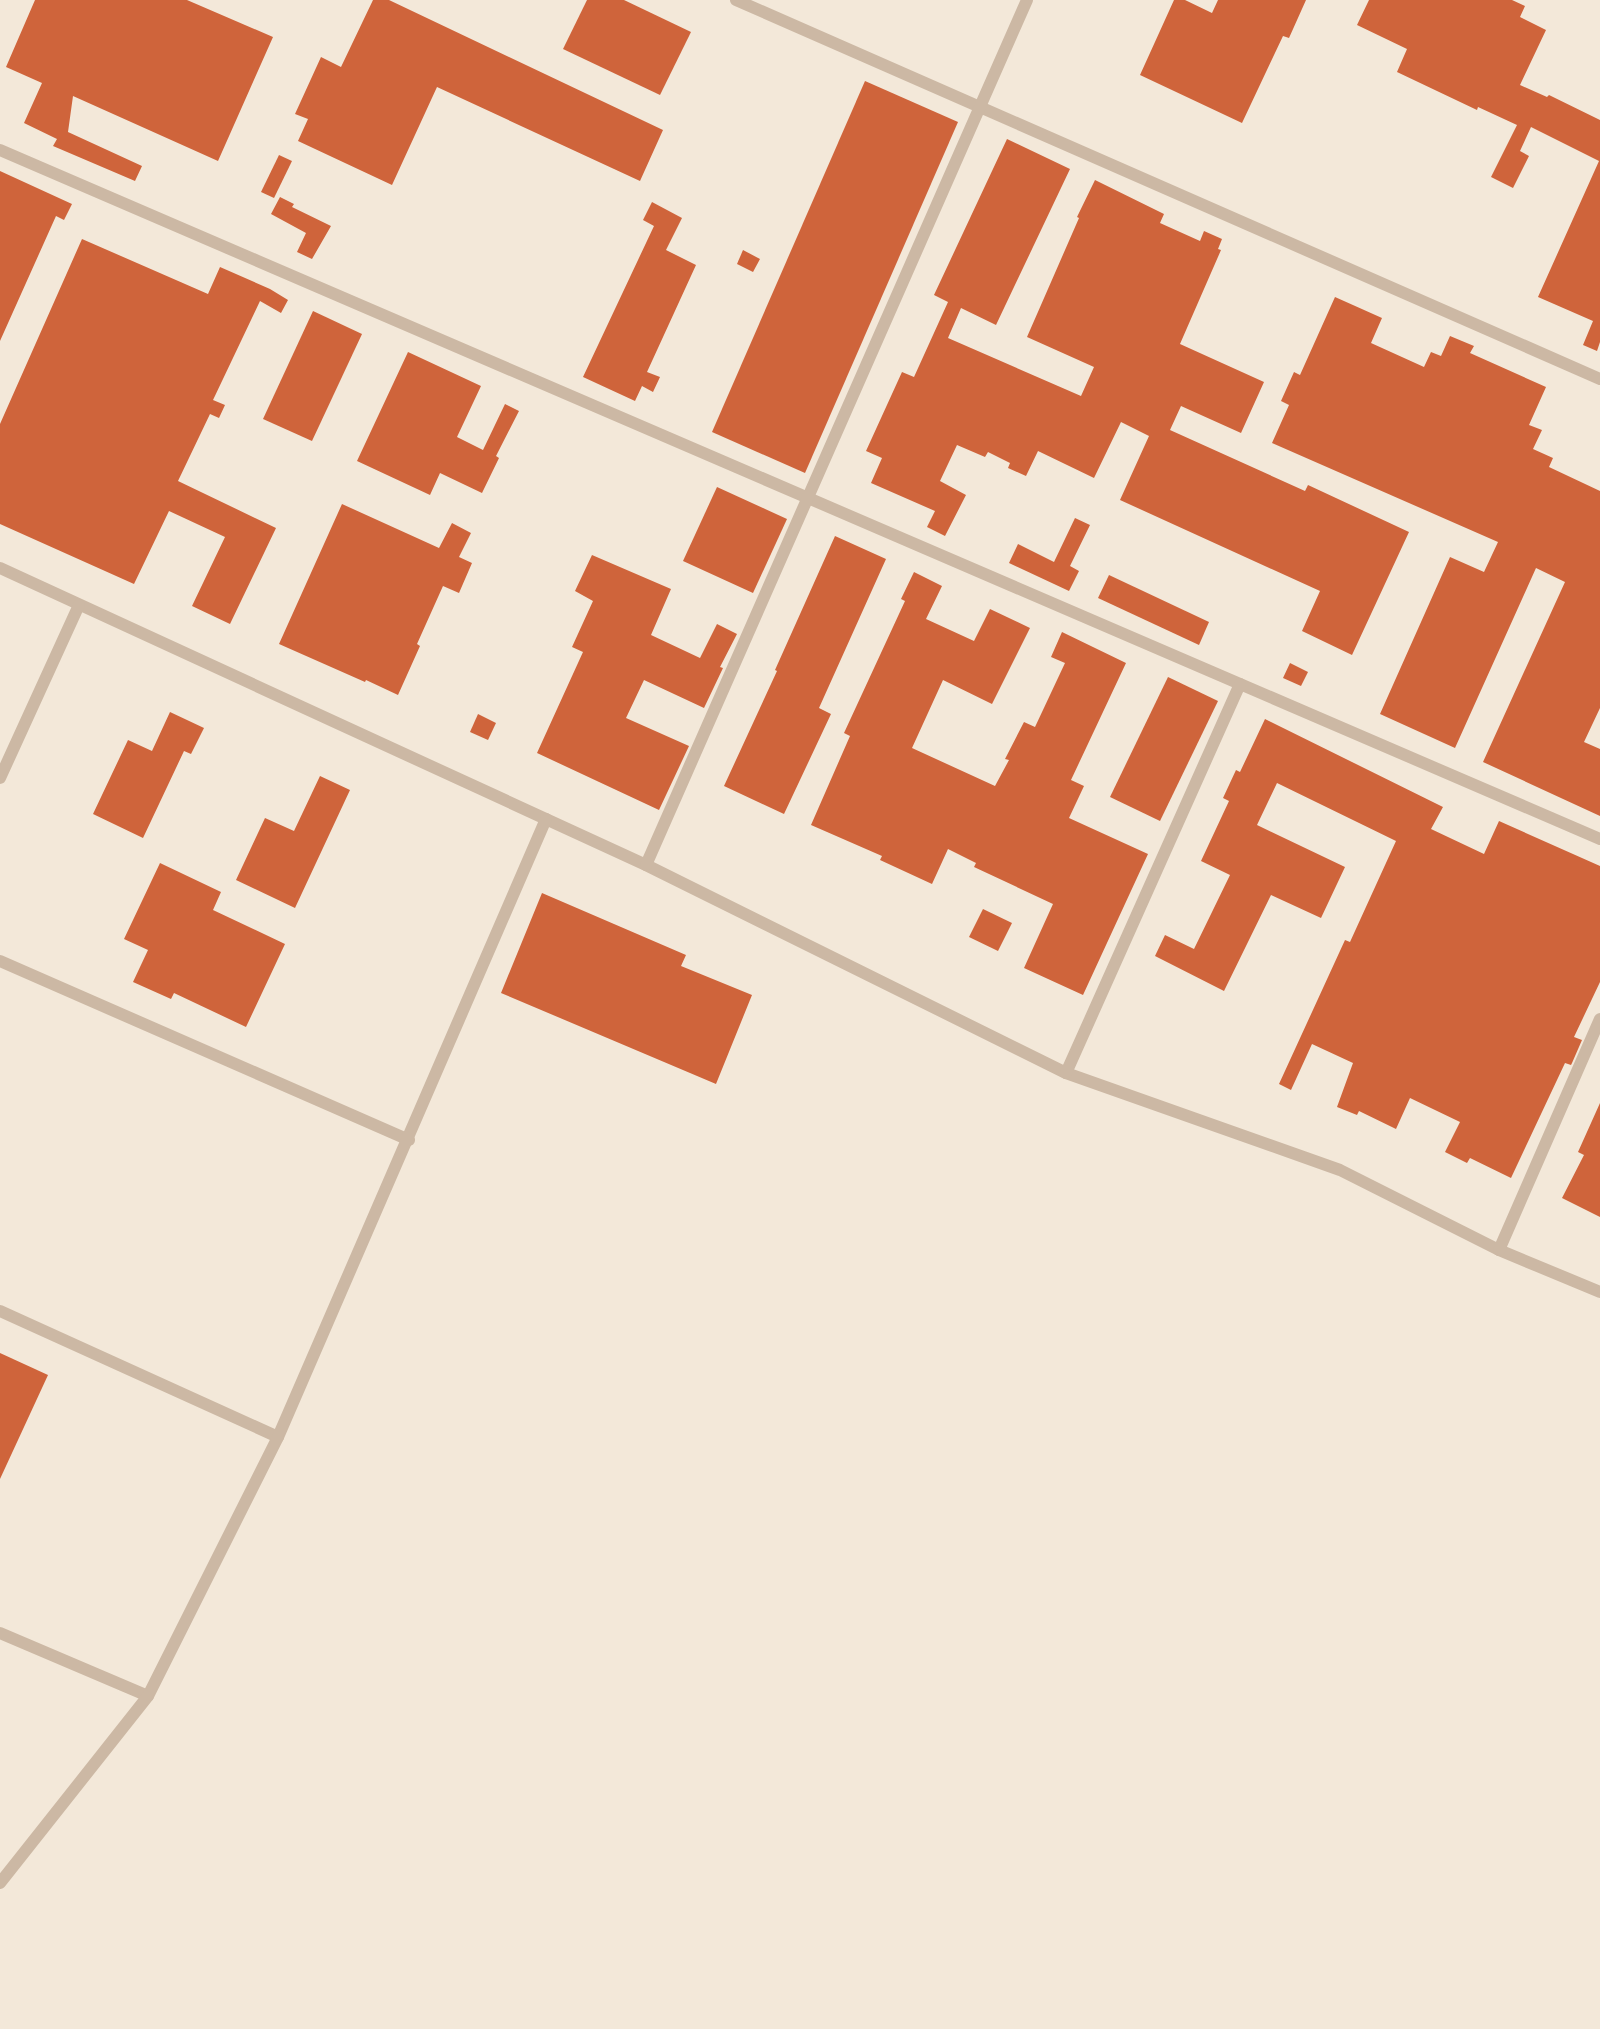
<svg xmlns="http://www.w3.org/2000/svg" width="1600" height="2029" viewBox="0 0 1600 2029" font-family="'Source Sans 3',sans-serif">
  <rect width="100%" height="100%" fill="#f3e8d9"/>
  <!-- building -->
  <g fill="#cf643b">
    <polygon points="35,0 187,0 273,37 218,161 73,96 68,132 142,166 135,181 53,146 57,139 24,123 42,83 6,67"/>
    <polygon points="373,0 389,0 663,130 640,181 437,87 392,185 298,141 308,119 295,114 321,57 341,67"/>
    <polygon points="587,0 624,0 691,32 660,95 563,49"/>
    <polygon points="1174,0 1185,0 1212,13 1218,0 1306,0 1289,38 1283,36 1242,123 1140,75"/>
    <polygon points="1369,0 1512,0 1525,6 1520,17 1546,30 1520,85 1547,97 1549,95 1600,120 1600,342 1597,351 1583,345 1593,321 1538,297 1599,161 1531,127 1520,151 1529,156 1513,188 1491,177 1517,125 1478,107 1477,110 1397,72 1407,49 1357,25"/>
    <polygon points="865,81 958,122 805,473 712,432"/>
    <polygon points="1007,139 1070,169 996,325 961,308 948,338 1081,396 1094,367 1027,337 1079,218 1077,217 1095,180 1164,214 1160,223 1200,241 1204,231 1222,239 1218,249 1221,250 1180,344 1264,382 1241,433 1181,406 1170,430 1305,491 1308,485 1409,532 1352,655 1302,631 1320,591 1120,500 1149,436 1121,422 1094,478 1038,451 1026,476 1008,468 1010,463 988,452 985,457 957,445 940,481 966,495 945,536 927,527 935,511 871,483 882,458 866,451 902,372 914,377 948,302 934,295"/>
    <polygon points="279,155 292,161 274,198 261,192"/>
    <polygon points="0,171 72,204 64,220 56,216 0,341"/>
    <polygon points="280,197 294,204 292,207 331,226 312,259 297,252 306,233 271,214"/>
    <polygon points="652,202 682,218 666,250 696,265 647,372 660,377 653,392 642,386 635,401 583,377 654,226 643,220"/>
    <polygon points="82,239 208,294 220,267 270,289 288,300 281,313 260,301 213,400 225,405 219,418 210,414 178,481 276,528 230,624 192,606 225,537 169,511 134,584 0,524 0,424"/>
    <polygon points="743,250 760,259 753,272 737,264"/>
    <polygon points="1335,297 1382,318 1371,343 1424,367 1431,352 1441,356 1450,336 1474,346 1470,353 1546,387 1529,425 1542,430 1533,449 1553,458 1549,467 1600,491 1600,708 1584,742 1600,749 1600,816 1483,762 1565,582 1536,568 1455,748 1380,714 1450,557 1484,572 1498,542 1272,443 1289,405 1281,401 1294,372 1300,375"/>
    <polygon points="313,311 362,334 312,441 263,419"/>
    <polygon points="408,352 481,386 457,437 483,450 505,404 519,411 496,456 499,458 482,493 440,473 430,495 357,461"/>
    <polygon points="717,487 787,519 753,593 683,561"/>
    <polygon points="342,504 439,548 452,523 471,533 459,557 472,563 459,593 443,586 417,644 420,646 398,695 366,680 365,682 279,644"/>
    <polygon points="1075,518 1090,525 1070,566 1079,571 1069,591 1009,563 1018,544 1054,562"/>
    <polygon points="835,536 886,559 819,708 831,714 784,814 724,786 777,671 775,670"/>
    <polygon points="592,555 671,589 651,635 700,658 717,624 737,634 720,667 723,668 704,708 644,680 626,718 689,746 659,810 537,753 583,652 572,647 593,601 575,591"/>
    <polygon points="914,572 942,586 926,619 974,641 990,609 1030,628 992,704 943,680 912,748 995,786 1009,760 1005,759 1024,722 1035,727 1065,663 1051,657 1062,632 1126,663 1071,780 1084,786 1069,818 1148,854 1083,995 1024,968 1053,904 974,867 976,863 948,849 932,884 880,860 882,856 811,825 850,736 844,733 905,601 901,599"/>
    <polygon points="1109,575 1209,622 1199,645 1098,598"/>
    <polygon points="1290,663 1308,672 1301,686 1283,678"/>
    <polygon points="1168,677 1218,701 1160,821 1110,797"/>
    <polygon points="170,712 204,728 191,754 184,751 143,838 93,814 128,740 152,751"/>
    <polygon points="478,714 496,723 488,740 470,732"/>
    <polygon points="1265,719 1443,807 1431,829 1484,854 1499,821 1600,866 1600,982 1574,1037 1582,1040 1572,1063 1571,1065 1565,1063 1511,1178 1470,1158 1467,1163 1445,1152 1460,1122 1410,1098 1396,1129 1359,1111 1357,1115 1337,1107 1353,1063 1312,1044 1291,1090 1279,1084 1345,940 1350,942 1396,841 1277,783 1257,825 1345,867 1321,918 1271,895 1224,991 1155,956 1165,935 1194,949 1230,875 1201,861 1229,801 1223,798 1236,770 1240,772"/>
    <polygon points="320,776 350,790 295,908 236,880 265,818 294,831"/>
    <polygon points="160,863 221,892 213,910 285,944 246,1027 174,993 171,999 133,982 148,950 124,939"/>
    <polygon points="542,893 686,955 681,966 752,995 716,1084 501,993"/>
    <polygon points="983,909 1012,923 998,951 969,937"/>
    <polygon points="1600,1103 1600,1217 1562,1198 1584,1155 1578,1152"/>
    <polygon points="0,1353 48,1375 0,1479"/>
  </g>
  <g fill="none" stroke-linecap="round" stroke-linejoin="round">
    <!-- minor -->
    <g stroke="#ccb8a4" stroke-width="12">
      <polyline points="736,0 1600,379"/>
      <polyline points="0,150 1600,839"/>
      <polyline points="0,568 646,865 1066,1073 1340,1170 1499,1250 1600,1292"/>
      <polyline points="0,778 79,605"/>
      <polyline points="646,865 1027,0"/>
      <polyline points="0,961 409,1140"/>
      <polyline points="1066,1073 1240,684"/>
      <polyline points="1499,1250 1600,1019"/>
      <polyline points="0,1311 278,1437"/>
      <polyline points="0,1633 148,1696"/>
      <polyline points="0,1883 148,1696 278,1437 546,819"/>
    </g>
  </g>
</svg>
